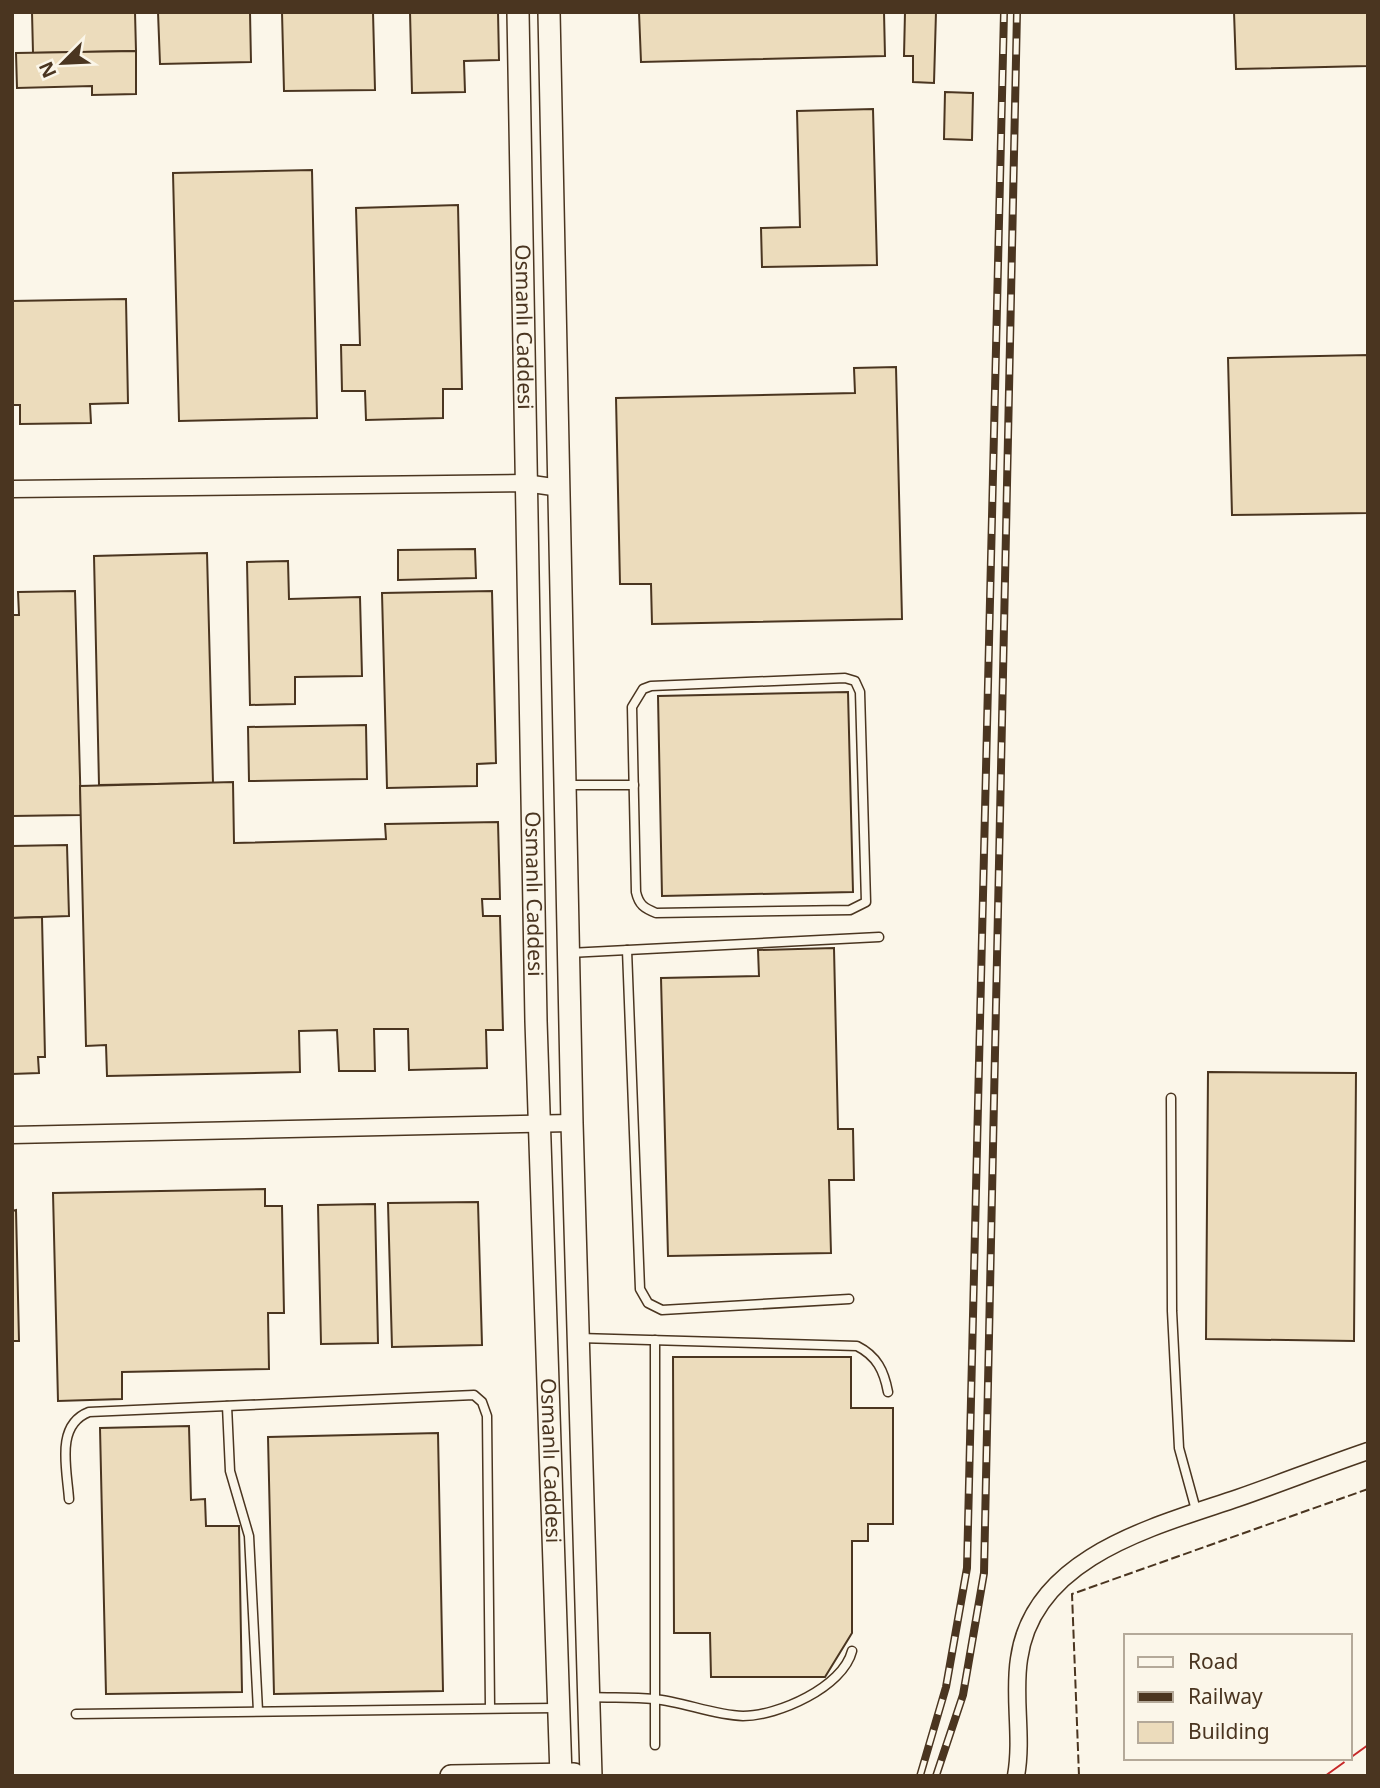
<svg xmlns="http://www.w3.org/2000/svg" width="1380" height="1788" viewBox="0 0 1380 1788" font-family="'Noto Sans',sans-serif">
  <rect width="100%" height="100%" fill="#fbf6e9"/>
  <!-- building -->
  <g fill="#ecdcbc" stroke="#4a3520" stroke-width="2">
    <polygon points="32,12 135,12 136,51 33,53"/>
    <polygon points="158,12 250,12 251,62 160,64"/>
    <polygon points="282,12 373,12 375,90 284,91"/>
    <polygon points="410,12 498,12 499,60 464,61 465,92 412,93"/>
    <polygon points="639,12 884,12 885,56 641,62"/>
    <polygon points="905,12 936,12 934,83 913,82 913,56 904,56"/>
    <polygon points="1234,12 1368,12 1368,66 1236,69"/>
    <polygon points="136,51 136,94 92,95 92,86 17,88 16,53"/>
    <polygon points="945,92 973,93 972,140 944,139"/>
    <polygon points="873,109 877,265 762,267 761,228 800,227 797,111"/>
    <polygon points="312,170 317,418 179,421 173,173"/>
    <polygon points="458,205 462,389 443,389 443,418 366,420 365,391 342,391 341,345 360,345 356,208"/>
    <polygon points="126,299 128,403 90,404 91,423 20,424 20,405 12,405 12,301"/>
    <polygon points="1368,355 1368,513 1232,515 1228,358"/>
    <polygon points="896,367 902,619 652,624 651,584 620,584 616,398 855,393 854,368"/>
    <polygon points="475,549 476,578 398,580 398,550"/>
    <polygon points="207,553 213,783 99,785 94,556"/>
    <polygon points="288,561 289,599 360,597 362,676 295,677 295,704 250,705 247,562"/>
    <polygon points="75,591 81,815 12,816 12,615 19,615 18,592"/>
    <polygon points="492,591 496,763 477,764 477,786 387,788 382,593"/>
    <polygon points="848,692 853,892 662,896 658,696"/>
    <polygon points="366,725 367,779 249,781 248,727"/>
    <polygon points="233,782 234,843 386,839 385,824 498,822 500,899 482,899 483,916 500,916 503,1030 486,1030 487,1068 409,1070 408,1029 374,1029 375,1071 339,1071 337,1030 299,1031 300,1072 107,1076 106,1045 86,1046 80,786"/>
    <polygon points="67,845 69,916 12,918 12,846"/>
    <polygon points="42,917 45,1057 38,1057 39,1073 12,1074 12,918"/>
    <polygon points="834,948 838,1129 853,1129 854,1180 829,1180 831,1253 668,1256 661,978 759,976 758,950"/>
    <polygon points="1208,1072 1356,1073 1354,1341 1206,1339"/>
    <polygon points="265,1189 265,1206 282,1206 284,1313 268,1313 269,1369 122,1372 122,1399 58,1401 53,1193"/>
    <polygon points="478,1202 482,1345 392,1347 388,1203"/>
    <polygon points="375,1204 378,1343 321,1344 318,1205"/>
    <polygon points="16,1210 19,1341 12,1341 12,1211"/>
    <polygon points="673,1357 851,1357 851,1408 893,1408 893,1524 868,1524 868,1541 852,1541 852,1633 825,1677 711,1677 710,1633 674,1633"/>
    <polygon points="189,1426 191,1500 205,1499 206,1526 239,1526 242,1692 106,1694 100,1428"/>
    <polygon points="438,1433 443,1691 274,1694 268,1437"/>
  </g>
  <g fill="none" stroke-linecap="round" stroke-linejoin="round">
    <!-- lane casing -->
    <g stroke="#4a3520" stroke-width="11">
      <g id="lane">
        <path d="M845,678L855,681L860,692L866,902L850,910L656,913C644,908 639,905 636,892L632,707L643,689L651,686Z"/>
        <polyline points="566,785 634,785"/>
        <polyline points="627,950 640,1289 648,1303 662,1310 849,1299"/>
        <polyline points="569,953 879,937"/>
        <polyline points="1171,1098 1172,1311 1179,1448 1196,1510"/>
        <path d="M579,1338L857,1346C877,1356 884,1371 888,1392"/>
        <polyline points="655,1340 655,1745"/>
        <polyline points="227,1406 230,1471 249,1536 258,1711"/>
        <path d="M69,1499C67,1469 55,1425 89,1412L474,1395L482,1402L487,1416L490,1707"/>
        <path d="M590,1697C611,1698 633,1697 654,1699C684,1702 713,1715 743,1716C778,1716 843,1687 852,1651"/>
        <polyline points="76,1714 556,1708"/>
      </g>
    </g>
    <!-- street casing -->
    <g stroke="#4a3520" stroke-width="19">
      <g id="street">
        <polyline points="12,489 525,483 560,488"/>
        <polyline points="12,1135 572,1123"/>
        <path d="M1016,1776C1023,1737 1013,1697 1019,1659C1033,1556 1156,1526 1238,1498C1281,1483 1324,1466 1368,1451"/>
      </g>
    </g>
    <!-- secondary casing -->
    <g stroke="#4a3520" stroke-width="24">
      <g id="secondary">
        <path id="s1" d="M518,12L536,1021L561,1776"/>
        <polyline points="549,12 572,1123 591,1776"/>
        <polyline points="451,1776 574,1774"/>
      </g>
    </g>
    <!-- lane -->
    <use href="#lane" stroke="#fbf6e9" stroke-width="8"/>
    <!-- street -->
    <use href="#street" stroke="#fbf6e9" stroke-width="16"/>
    <!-- secondary -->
    <use href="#secondary" stroke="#fbf6e9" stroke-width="21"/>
    <!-- rail casing -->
    <g stroke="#4a3520" stroke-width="8">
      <g id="rail">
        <polyline points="920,1776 946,1687 967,1568 1004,12"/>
        <polyline points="936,1776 963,1695 984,1573 1017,12"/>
      </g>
    </g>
    <!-- rail -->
    <use href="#rail" stroke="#fbf6e9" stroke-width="5" stroke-dasharray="16" stroke-linecap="butt"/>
    <!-- fence -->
    <polyline stroke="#4a3520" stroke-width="2" stroke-dasharray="9 3.5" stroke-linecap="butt" points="1079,1776 1072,1594 1368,1489"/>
    <!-- power -->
    <g stroke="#c62828" stroke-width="2" stroke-dasharray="24 5 3.5 5" stroke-linecap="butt">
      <polyline points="1350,1758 1368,1745"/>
      <polyline points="1325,1776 1350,1758"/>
    </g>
  </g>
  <g text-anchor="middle" stroke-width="5" stroke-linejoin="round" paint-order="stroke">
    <!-- street labels -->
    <g font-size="21" fill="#4a3520" stroke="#fbf6e9">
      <text dy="7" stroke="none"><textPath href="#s1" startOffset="315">Osmanlı Caddesi</textPath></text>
      <text dy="7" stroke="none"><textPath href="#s1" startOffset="882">Osmanlı Caddesi</textPath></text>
      <text dy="7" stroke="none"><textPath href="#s1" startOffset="1449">Osmanlı Caddesi</textPath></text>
    </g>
  </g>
  <!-- border -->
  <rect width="1380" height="1788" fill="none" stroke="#4a3520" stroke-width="28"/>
  <!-- legend -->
  <rect x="1124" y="1634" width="228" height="126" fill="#fbf6e9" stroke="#b4a999" stroke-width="2"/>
  <rect x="1138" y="1657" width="35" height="10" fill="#fbf6e9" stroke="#b4a999" stroke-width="2"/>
  <text x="1188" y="1669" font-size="21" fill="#4a3520">Road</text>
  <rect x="1138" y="1692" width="35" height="10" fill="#4a3520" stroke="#b4a999" stroke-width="2"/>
  <text x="1188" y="1704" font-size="21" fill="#4a3520">Railway</text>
  <rect x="1138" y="1722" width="35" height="21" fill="#ecdcbc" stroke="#b4a999" stroke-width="2"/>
  <text x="1188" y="1739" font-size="21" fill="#4a3520">Building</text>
  <!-- north arrow -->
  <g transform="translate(63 63) rotate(246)" stroke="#fbf6e9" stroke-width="5" paint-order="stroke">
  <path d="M0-5L12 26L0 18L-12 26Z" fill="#4a3520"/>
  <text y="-10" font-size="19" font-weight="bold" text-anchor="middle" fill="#4a3520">N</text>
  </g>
</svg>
